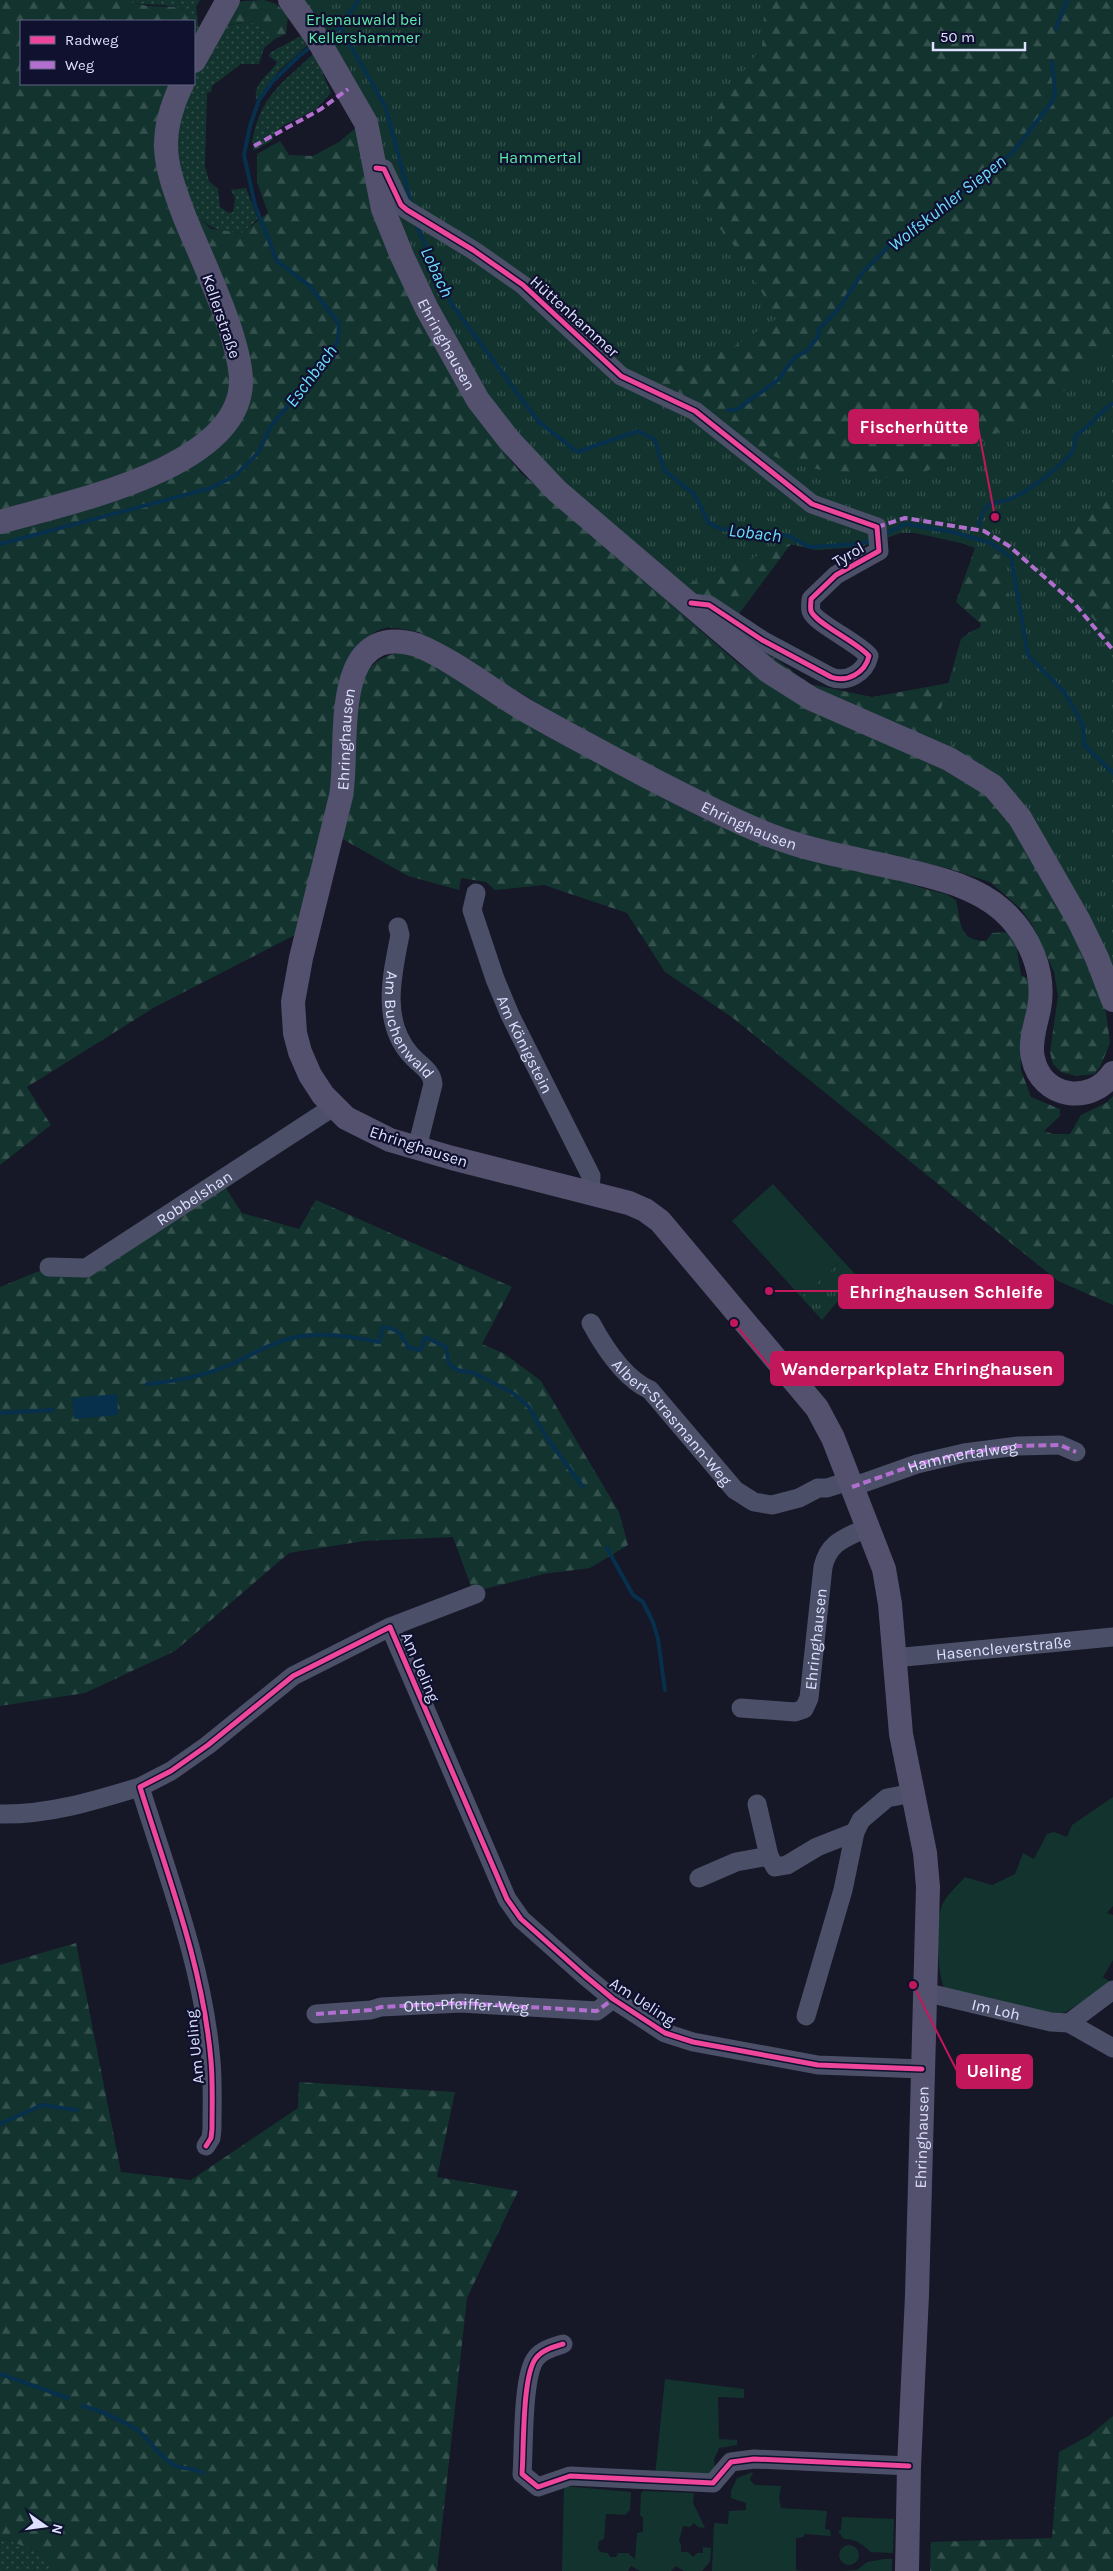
<svg xmlns="http://www.w3.org/2000/svg" width="1113" height="2571" viewBox="0 0 1113 2571" font-family="Karla,sans-serif">
  <defs>
    <pattern id="grass-dots" width="8" height="8" patternUnits="userSpaceOnUse" patternTransform="scale(1.25)"><rect width="8" height="8" fill="#13342e"/><path d="M2 2h.1M6 6h.1" fill="none" stroke="#35514d" stroke-width="1.8" stroke-linecap="round"/></pattern>
    <pattern id="forest-firs" width="22" height="20" patternUnits="userSpaceOnUse" patternTransform="scale(1.25)"><rect width="22" height="20" fill="#13342e"/><path d="M5 1l3.5 6h-7zM16 11l3.5 6h-7z" fill="#35514d"/></pattern>
    <pattern id="park-tufts" width="24" height="20" patternUnits="userSpaceOnUse" patternTransform="scale(1.25)"><rect width="24" height="20" fill="#13342e"/><path d="M3 7l-1-3M5 7V3M7 7l1-3M15 17l-1-3M17 17v-4M19 17l1-3" fill="none" stroke="#35514d"/></pattern>
  </defs>
  <rect width="100%" height="100%" fill="#161727"/>
  <!-- grass -->
  <g fill="url(#grass-dots)">
    <path d="M123,0H200L196,7L199,32L194,49V21H190C188,18 187,13 184,11C174,1 138,8 123,0Z"/>
    <path d="M257,22L269,29L275,39L264,48L259,64H241L212,86L211,92L207,93L205,166L209,181L218,189L220,207L229,213L233,212L235,198L231,190L246,188L258,219L242,233C225,232 214,231 201,219L193,224L176,176V113L188,84H194V73L227,25Z"/>
    <path d="M303,35L309,44L280,70L256,100C253,82 270,75 277,62L269,56L271,52Z"/>
    <path d="M314,53L331,93L316,109L281,127L272,137L273,140L253,151L254,143L252,142C261,94 282,84 314,53Z"/>
    <polygon points="0,2537 38,2552 58,2571 0,2571"/>
  </g>
  <!-- forest -->
  <g fill="url(#forest-firs)" fill-rule="evenodd">
    <polygon points="0,0 123,0 147,6 177,7 185,11 190,21 21,21 21,84 176,84 164,114 230,350 229,407 176,457 0,516"/>
    <path d="M264,0L276,4L288,15L286,34L275,39C261,17 249,23 226,25L234,4L243,1Z"/>
    <path d="M298,0H1113V976L1031,821L784,674L682,587L385,186ZM814,513H876L975,548L956,602L981,624L960,681L872,697L810,684L730,626Z"/>
    <path d="M359,125L466,400L491,436L521,473L740,665L760,679L968,777L1009,813L1088,957L1106,1012L1110,1043L1100,1067L1094,1074L1076,1076L1061,1072L1053,1064L1050,1052L1058,996L1054,972L1033,926L1020,908L990,882L947,868L794,837L617,751L419,632C410,631 395,626 385,628C374,631 364,639 358,647C322,691 343,747 333,798C324,844 309,889 297,934L155,1007L27,1087L51,1125L0,1165V529L118,495L244,403L193,224L201,219L211,229L242,233L268,213L257,182V154L280,141L289,155L313,156L339,142Z"/>
    <path d="M401,653L418,656L655,793L708,821L745,835L888,875L922,888L946,894L956,900C961,922 958,941 986,941L992,933L1009,932L1018,941L1017,950L1021,975L1032,981L1020,1050L1021,1070L1031,1097L1060,1109V1116L1044,1131L1053,1134H1070L1081,1115L1106,1103L1113,1096V1305L1058,1281L733,1018L665,972L627,913L544,885L495,890L486,882L461,878L459,890L408,876L339,837L358,680C372,665 380,655 401,653Z"/>
    <polygon points="224,1185 242,1213 299,1229 316,1200 512,1287 482,1344 505,1354 541,1381 619,1512 628,1545 590,1568 543,1574 473,1592 453,1537 364,1541 289,1553 175,1651 85,1693 0,1706 0,1287 39,1271 88,1270"/>
    <polygon points="76,1943 121,2172 191,2180 298,2108 299,2082 455,2092 437,2177 518,2191 467,2298 437,2571 58,2571 38,2552 0,2537 0,1965"/>
    <polygon points="1113,2416 1113,2571 930,2571 931,2542 1052,2538 1059,2452 1090,2435"/>
  </g>
  <!-- park -->
  <g fill="url(#park-tufts)">
    <polygon points="299,0 765,0 762,47 728,91 713,116 701,146 695,174 697,188 709,215 735,247 777,318 732,348 663,371 650,381 758,450 786,461 829,472 904,479 918,475 958,456 1059,396 1113,340 1113,494 1039,554 1038,562 1062,582 1113,642 1113,965 1094,924 1007,780 934,733 961,639 970,632 1011,614 1005,569 1000,556 975,546 915,533 901,533 861,547 816,550 789,544 720,570 682,587 615,531 509,430 428,291 392,209 369,101"/>
    <polygon points="842,1260 858,1277 822,1320 801,1297"/>
  </g>
  <!-- garden -->
  <g fill="#13342e">
    <polygon points="773,1184 842,1260 801,1297 732,1221"/>
    <path d="M1113,1797V1906L1107,1913L1113,1915V1960L1103,1977L1112,1983L1066,2012L1051,2015L945,1989C937,1977 936,1922 941,1908C944,1897 958,1885 965,1877L992,1885L1015,1874L1023,1853L1034,1859L1047,1834L1054,1832L1067,1837L1072,1825Z"/>
    <polygon points="665,2379 744,2389 744,2398 718,2397 719,2439 737,2440 737,2445 719,2448 714,2460 716,2472 714,2474 655,2475"/>
    <polygon points="753,2472 750,2480 755,2485 781,2486 779,2498 781,2508 827,2511 825,2529 830,2530 831,2536 805,2534 803,2537 796,2538 796,2570 802,2571 712,2571 714,2523 728,2524 729,2511 746,2510 746,2503 731,2498 731,2491 737,2478"/>
    <polygon points="564,2486 631,2492 630,2510 625,2515 606,2514 604,2539 599,2541 598,2549 601,2552 608,2553 610,2557 616,2557 618,2553 628,2553 635,2559 637,2533 643,2532 643,2518 640,2515 641,2493 644,2491 694,2493 693,2503 705,2528 698,2527 694,2523 690,2527 683,2526 679,2541 681,2544 681,2552 688,2552 693,2557 697,2553 703,2553 703,2547 711,2548 710,2562 702,2571 684,2571 676,2566 671,2571 640,2571 631,2566 628,2571 562,2571"/>
    <path d="M842,2517L894,2519L893,2553L871,2552C861,2544 857,2539 844,2539L838,2531L841,2530Z"/>
    <circle cx="849" cy="2555" r="10"/>
    <polygon points="884,2559 892,2559 892,2571 839,2571 857,2570 867,2562"/>
  </g>
  <!-- water -->
  <polygon fill="#07304c" points="117,1394 118,1415 74,1419 72,1398"/>
  <g fill="none" stroke-linecap="round" stroke-linejoin="round">
    <!-- stream -->
    <g stroke="#07304c" stroke-width="4">
      <polyline points="340,27 386,108 411,203"/>
      <polyline points="1056,29 1067,0"/>
      <polyline points="326,37 340,27 359,0"/>
      <polyline points="416,224 452,305 538,421 577,452 638,431 655,440 664,470 694,494 709,523 721,529 766,532 789,536 809,547 860,544 872,540"/>
      <polyline points="728,410 736,410 778,380 795,357 807,351 819,335 819,329 840,307 863,272 897,238 924,222 1012,153 1052,102 1055,92 1052,62"/>
      <path d="M979,525C983,498 998,505 1015,497C1029,490 1065,464 1073,450C1075,446 1075,439 1076,435C1091,426 1099,413 1113,403"/>
      <polyline points="882,535 906,524 953,532 991,543 1011,557 1028,655 1065,693 1083,725 1084,745 1113,773"/>
      <polyline points="0,544 211,488 236,475 258,453 271,426 326,361 338,341 339,324 310,286 277,261 255,205 244,155 250,126 259,100 273,81 299,56 312,46"/>
      <path d="M147,1384C180,1381 217,1373 246,1357C260,1350 273,1343 288,1339C318,1331 349,1336 379,1342L383,1327C398,1328 402,1335 409,1348L421,1350L425,1337L446,1347L449,1364L457,1370L474,1373L513,1393L529,1407L547,1438L583,1487"/>
      <polyline points="0,1413 53,1410"/>
      <polyline points="607,1548 633,1595 643,1602 653,1622 658,1639 665,1690"/>
      <polyline points="0,2124 42,2105 77,2110"/>
      <polyline points="0,2374 68,2398"/>
      <path d="M83,2406C97,2409 134,2425 143,2435C153,2445 161,2458 174,2465C183,2470 193,2467 203,2473"/>
    </g>
    <!-- minor -->
    <g stroke="#4b5068" stroke-width="19">
      <path d="M376,168L384,169L401,205L407,210L473,250L523,285L621,376L695,411L812,504L877,527L879,551L836,575L811,599C811,602 810,607 811,611C815,623 857,642 869,656C865,673 847,683 831,677L762,640L709,605L691,603"/>
      <path id="s1" d="M476,893L472,910L495,979L510,1015L591,1176L590,1193"/>
      <path id="s2" d="M398,927L400,935C392,975 381,1021 410,1054C419,1065 432,1070 433,1084L417,1148"/>
      <path id="s3" d="M49,1267L86,1268L333,1107"/>
      <path id="s4" d="M591,1323C604,1347 625,1379 650,1390L735,1490L754,1502L772,1505L799,1498L818,1488H827L849,1481"/>
      <polyline points="852,1487 917,1464 964,1453 1018,1446 1060,1445 1076,1452"/>
      <polyline points="390,1627 476,1594"/>
      <path id="s5" d="M894,1658L1113,1637"/>
      <path id="s6" d="M741,1708L795,1712L804,1709L809,1698L823,1567C829,1541 846,1538 868,1527"/>
      <polyline points="757,1804 769,1856"/>
      <path d="M0,1814C48,1815 94,1801 140,1787"/>
      <polyline points="699,1878 736,1862 769,1856 775,1867 787,1865 817,1847 855,1832"/>
      <path id="s7" d="M924,1992L1051,2022L1069,2023L1113,1990"/>
      <polyline points="316,2014 371,2010 381,2007 461,2003 597,2011 613,1999"/>
      <polyline points="806,2016 843,1890 855,1832 861,1820 887,1798 913,1793"/>
      <polyline points="1069,2023 1113,2048"/>
      <path d="M206,2146L211,2138L212,2129C212,2107 213,2083 211,2061C203,1966 168,1877 140,1787L171,1771L208,1745L293,1676L390,1627L507,1899L521,1919L584,1975L613,1999L665,2033L693,2042L818,2065L922,2069"/>
      <path d="M563,2344C553,2347 542,2350 536,2358C522,2375 524,2449 522,2474L538,2487L570,2476L713,2483L731,2462L754,2459L909,2466"/>
    </g>
    <!-- major -->
    <g stroke="#54516e" stroke-width="24">
      <path id="s8" d="M290,0L317,38L366,123L383,209L402,256L427,309L478,400L509,440L557,491L768,671L812,699L949,759L993,786L1020,818L1079,921L1097,958L1113,1000"/>
      <polyline points="194,61 228,0"/>
      <path d="M0,522C65,503 240,469 241,382C241,339 202,260 185,218C165,165 156,138 182,84"/>
      <path id="s9" d="M907,2571L909,2466L917,2295L928,1887L925,1853L901,1734L890,1604L884,1569L833,1438L817,1408L660,1221L645,1210L629,1203L452,1158L390,1140L346,1118L323,1095L310,1075L300,1052L295,1033L293,1002L301,958L341,796C350,748 327,619 417,645C455,661 488,688 523,709C565,733 609,756 652,779C691,799 731,820 772,836C813,852 858,859 901,869C936,878 973,885 1002,910C1029,934 1046,972 1039,1009C1036,1024 1029,1043 1033,1058C1041,1098 1091,1106 1113,1073"/>
    </g>
    <!-- quiet -->
    <g stroke="#b36fd0" stroke-width="4" stroke-dasharray="8 4" stroke-linecap="butt">
      <polyline points="254,146 321,109 348,89"/>
      <polyline points="877,527 905,518 984,531 1009,546 1075,604 1113,650"/>
      <path id="s10" d="M852,1487L917,1464L964,1453L1018,1446L1060,1445L1076,1452"/>
      <path id="s11" d="M316,2014L371,2010L381,2007L461,2003L597,2011L613,1999"/>
    </g>
    <!-- cycleway casing -->
    <g stroke="#0f112e" stroke-width="8">
      <g id="cycleway">
        <path d="M376,168L384,169L401,205L407,210L473,250L523,285L621,376L695,411L812,504L877,527L879,551L836,575L811,599C811,602 810,607 811,611C815,623 857,642 869,656C865,673 847,683 831,677L762,640L709,605L691,603"/>
        <path d="M206,2146L211,2138L212,2129C212,2107 213,2083 211,2061C203,1966 168,1877 140,1787L171,1771L208,1745L293,1676L390,1627L507,1899L521,1919L584,1975L613,1999L665,2033L693,2042L818,2065L922,2069"/>
        <path d="M563,2344C553,2347 542,2350 536,2358C522,2375 524,2449 522,2474L538,2487L570,2476L713,2483L731,2462L754,2459L909,2466"/>
      </g>
    </g>
    <!-- cycleway -->
    <use href="#cycleway" stroke="#ed469a" stroke-width="5"/>
  </g>
  <g text-anchor="middle" stroke-width="4.5" stroke-linejoin="round" paint-order="stroke">
    <!-- park labels -->
    <g font-size="16" fill="#5deba7" stroke="#0f112e">
      <text x="364" y="25">Erlenauwald bei<tspan x="364" dy="18">Kellershammer</tspan></text>
      <text x="540" y="163">Hammertal</text>
    </g>
    <!-- street labels -->
    <g font-size="16" fill="#dde0ff" stroke="#0f112e">
      <text transform="translate(222 316) rotate(71)" y="6">Kellerstraße</text>
      <text transform="translate(575 316) rotate(42)" y="6">Hüttenhammer</text>
      <text dy="6" stroke="none"><textPath href="#s8" startOffset="382">Ehringhausen</textPath></text>
      <text transform="translate(848 554) rotate(-30)" y="6">Tyrol</text>
      <text dy="6" stroke="none"><textPath href="#s9" startOffset="2158">Ehringhausen</textPath></text>
      <text dy="6" stroke="none"><textPath href="#s9" startOffset="2681">Ehringhausen</textPath></text>
      <text dy="6" stroke="none"><textPath href="#s2" startOffset="104">Am Buchenwald</textPath></text>
      <text dy="6" stroke="none"><textPath href="#s1" startOffset="162">Am Königstein</textPath></text>
      <text transform="translate(419 1146) rotate(18)" y="6">Ehringhausen</text>
      <text dy="6" stroke="none"><textPath href="#s3" startOffset="166">Robbelshan</textPath></text>
      <text dy="6" stroke="none"><textPath href="#s4" startOffset="129">Albert-Strasmann-Weg</textPath></text>
      <text dy="6" stroke="none"><textPath href="#s10" startOffset="115">Hammertalweg</textPath></text>
      <text dy="6" stroke="none"><textPath href="#s6" startOffset="135">Ehringhausen</textPath></text>
      <text dy="6" stroke="none"><textPath href="#s5" startOffset="110">Hasencleverstraße</textPath></text>
      <text transform="translate(421 1667) rotate(67)" y="6">Am Ueling</text>
      <text transform="translate(643 2001) rotate(33)" y="6">Am Ueling</text>
      <text dy="6" stroke="none"><textPath href="#s11" startOffset="151">Otto-Pfeiffer-Weg</textPath></text>
      <text dy="6" stroke="none"><textPath href="#s7" startOffset="74">Im Loh</textPath></text>
      <text transform="translate(194 2047) rotate(-96)" y="6">Am Ueling</text>
      <text dy="6" stroke="none"><textPath href="#s9" startOffset="434">Ehringhausen</textPath></text>
    </g>
    <!-- water labels -->
    <g font-size="18" font-style="italic" fill="#6bdcff" stroke="#0f112e">
      <text transform="translate(947 203) rotate(-38)" y="6">Wolfskuhler Siepen</text>
      <text transform="translate(437 272) rotate(65)" y="6">Lobach</text>
      <text transform="translate(311 376) rotate(-53)" y="6">Eschbach</text>
      <text transform="translate(755 533) rotate(7)" y="6">Lobach</text>
    </g>
  </g>
  <!-- callouts -->
  <path fill="none" stroke="#c2185b" stroke-width="2" d="M995 517L978 427M769 1291L839 1291M734 1323L771 1368M913 1985L957 2071"/>
  <g fill="#c2185b" stroke="#0f112e" stroke-width="2">
    <circle cx="995" cy="517" r="5"/>
    <circle cx="769" cy="1291" r="5"/>
    <circle cx="734" cy="1323" r="5"/>
    <circle cx="913" cy="1985" r="5"/>
  </g>
  <g fill="#c2185b" stroke="#c2185b" stroke-width="2">
    <rect x="849" y="410" width="129" height="33" rx="5"/>
    <rect x="839" y="1275" width="214" height="33" rx="5"/>
    <rect x="771" y="1352" width="292" height="33" rx="5"/>
    <rect x="957" y="2055" width="75" height="33" rx="5"/>
  </g>
  <g font-size="18" text-anchor="middle" font-weight="bold" fill="#fff">
    <text x="914" y="433">Fischerhütte</text>
    <text x="946" y="1298">Ehringhausen Schleife</text>
    <text x="917" y="1375">Wanderparkplatz Ehringhausen</text>
    <text x="994" y="2077">Ueling</text>
  </g>
  <!-- legend -->
  <rect x="20" y="20" width="175" height="65" fill="#0f112e" stroke="#616482"/>
  <rect x="30" y="36" width="25" height="8" fill="#ed469a" stroke="#616482"/>
  <text x="65" y="45" font-size="15" fill="#dde0ff">Radweg</text>
  <rect x="30" y="61" width="25" height="8" fill="#b36fd0" stroke="#616482"/>
  <text x="65" y="70" font-size="15" fill="#dde0ff">Weg</text>
  <!-- north arrow -->
  <g transform="translate(45 2526) rotate(104)" stroke="#0f112e" stroke-width="4" paint-order="stroke">
  <path d="M0-4L9 19L0 12L-9 19Z" fill="#dde0ff"/>
  <text y="-8" font-size="14" font-weight="bold" text-anchor="middle" fill="#dde0ff">N</text>
  </g>
  <!-- scale -->
  <path d="M933 42v8h92v-8" fill="none" stroke="#dde0ff" stroke-width="2.5"/>
  <text x="940" y="42" font-size="15" fill="#dde0ff" stroke="#0f112e" stroke-width="4" paint-order="stroke">50 m</text>
</svg>
